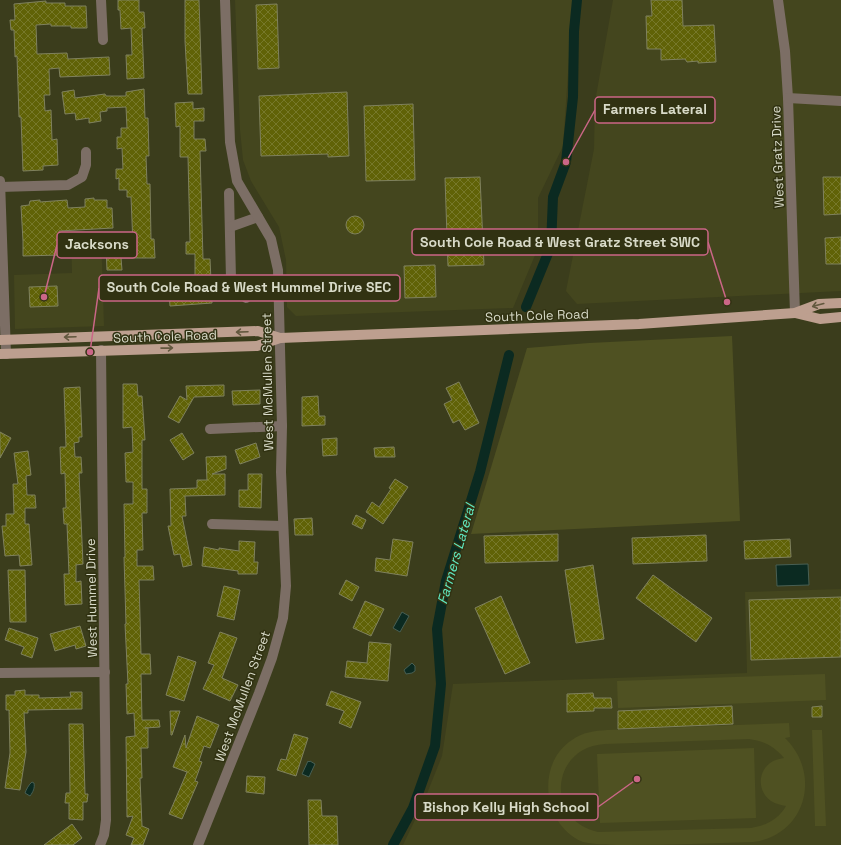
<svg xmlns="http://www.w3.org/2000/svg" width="841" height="845" viewBox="0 0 841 845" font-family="'Space Grotesk',sans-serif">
  <defs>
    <pattern id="building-cross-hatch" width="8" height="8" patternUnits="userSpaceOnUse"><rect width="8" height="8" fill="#606207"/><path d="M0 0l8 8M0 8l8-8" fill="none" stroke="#76782a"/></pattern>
  </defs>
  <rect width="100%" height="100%" fill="#3b3d1c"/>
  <!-- built -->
  <g fill="#44461e">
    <polygon points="235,0 573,0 563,146 538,198 538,248 513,308 296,316 287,307 286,260 279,227 251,181 243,160 240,130"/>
    <polygon points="613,0 841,0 841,291 577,304 566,291 594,149 595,102"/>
    <polygon points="101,232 104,326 15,329 14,275 72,273 71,233"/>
    <polygon points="841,589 841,845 403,845 424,801 442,756 453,684 747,673 745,592"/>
  </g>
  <!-- garden -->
  <g fill="#4f5122" fill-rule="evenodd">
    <polygon points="732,336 740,521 471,534 527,348 589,343"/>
    <polygon points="825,674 826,700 618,708 617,681"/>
    <path d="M789,723L790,737L785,738C822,774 806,835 753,842C712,843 670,845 628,845C614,845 597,845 583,842C543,826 535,764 572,740C583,732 594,731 607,730ZM749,739C764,741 774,746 784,758C779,759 774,760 770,763C757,773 758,792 771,801C776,804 781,805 786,806C779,819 765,826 751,828L598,832C545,821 550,747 605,744Z"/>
    <polygon points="812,730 822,730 826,826 815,826"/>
    <polygon points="754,748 756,818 600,823 597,754"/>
  </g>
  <!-- water -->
  <g fill="#0b2a21" stroke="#485f53">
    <polygon points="808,564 809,585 777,586 776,565"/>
    <polygon points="402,612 409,616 400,632 393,628"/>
    <polygon points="412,663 415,666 415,671 412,673 406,674 404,670"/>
    <polygon points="308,761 309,762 310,761 315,764 309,777 302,774"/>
    <path d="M32,782L34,783C35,788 33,792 30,796L25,793C26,790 29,784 32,782Z"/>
  </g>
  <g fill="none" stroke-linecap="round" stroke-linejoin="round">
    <!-- canal -->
    <g stroke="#0b2a21" stroke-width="10">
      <polyline points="526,307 551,246 553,197 566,162 573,97 574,31 577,0"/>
      <polyline points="393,845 413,808 435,746 441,684 437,629 446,581 480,472 509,355"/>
    </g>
  </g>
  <!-- building -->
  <g fill="url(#building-cross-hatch)" stroke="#7f815e">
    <polygon points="118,0 139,0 139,12 144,12 145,28 142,28 144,78 127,79 126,55 132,55 131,28 121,29 120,10 118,10"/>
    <polygon points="185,0 199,0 202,94 188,94 185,41"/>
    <polygon points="651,0 682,0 683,26 714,25 716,62 698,63 698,61 687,62 685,59 661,60 661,49 647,49 646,16 652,16"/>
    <polygon points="46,1 46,3 65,3 65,6 86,6 87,28 71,28 71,26 51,26 51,24 36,25 37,54 67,53 68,59 109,57 110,75 60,77 59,68 49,69 50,95 44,95 45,111 51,110 52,140 57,139 58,165 43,166 43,170 23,171 21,117 19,117 17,56 15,57 14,30 11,30 10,20 15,20 14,4"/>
    <polygon points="277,4 279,68 258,69 256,5"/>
    <polygon points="144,89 145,118 148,118 149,156 146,156 147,184 150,184 151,239 154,239 155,258 121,258 122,270 107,270 106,246 133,245 131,197 127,197 127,190 119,190 119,178 116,179 116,169 123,169 122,148 117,149 117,137 121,137 121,128 127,128 126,107 107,108 107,111 100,112 101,121 89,123 89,118 76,120 75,113 65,114 62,92 74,90 75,98 105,94 106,96 126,96 126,92"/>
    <polygon points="347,92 349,156 328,157 328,154 261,156 259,96"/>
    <polygon points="193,102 193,109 204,108 204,121 194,121 194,139 205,139 206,151 200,151 203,259 210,259 212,303 170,306 169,292 195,291 195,254 186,254 186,242 190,242 188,157 180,157 180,126 176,127 175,103"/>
    <polygon points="413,104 415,180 366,181 364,106"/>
    <polygon points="480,177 484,265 448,266 445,178"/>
    <polygon points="823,177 841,177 841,214 824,215"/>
    <polygon points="94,198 94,200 107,200 107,208 112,208 113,228 59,231 60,255 23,256 23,241 21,206 29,205 30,201 40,200 40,202 67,200 68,208 85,207 85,199"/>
    <circle cx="355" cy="225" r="9"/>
    <polygon points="841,237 841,264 826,264 825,238"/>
    <polygon points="435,265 436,297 405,298 404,266"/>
    <polygon points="57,286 58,306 30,307 29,287"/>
    <polygon points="459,382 479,423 465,430 459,420 453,423 444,404 452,400 446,388"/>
    <polygon points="123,384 137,384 138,396 142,396 145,440 142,440 142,489 147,489 147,513 142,513 143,550 137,550 137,566 153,566 154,580 139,580 141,654 150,654 151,674 141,674 142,720 159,720 160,727 145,728 148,728 148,748 141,748 142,778 140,778 142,826 149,829 143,845 131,845 134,838 126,835 133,816 127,817 126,737 135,736 134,713 127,714 126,684 128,684 125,624 126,624 124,557 125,557 124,504 133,504 133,482 126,482 125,453 133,452 132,427 123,428"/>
    <polygon points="224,385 224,396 194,397 179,423 168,417 180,396 187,400 186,386"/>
    <polygon points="80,387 82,437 79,437 79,442 74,443 75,457 81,457 82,473 79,473 83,564 76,565 76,582 81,581 82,604 65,605 64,574 69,574 67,524 64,524 63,508 66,508 65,473 61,474 60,447 66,447 64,388"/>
    <polygon points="260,390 260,404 233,405 232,391"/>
    <polygon points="318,396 319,416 325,416 325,425 302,426 302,397"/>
    <polygon points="0,432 11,438 0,458"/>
    <polygon points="182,433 194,453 183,460 170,440"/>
    <polygon points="337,438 337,455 323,456 322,439"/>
    <polygon points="256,443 260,457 240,464 235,450"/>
    <polygon points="394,447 395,457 375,457 374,448"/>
    <polygon points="28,451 31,475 26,476 27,495 35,495 36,508 25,508 25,524 29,524 32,565 20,566 19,555 5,556 2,526 6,526 6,514 14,514 13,484 18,484 14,453"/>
    <polygon points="226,456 226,469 212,474 225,474 225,495 185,496 186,516 182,516 192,565 183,567 180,554 174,555 168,526 171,526 170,489 197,488 197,480 207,480 206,457"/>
    <polygon points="248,474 262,474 261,508 239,507 239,490 248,490"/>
    <polygon points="395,479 408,487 383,524 366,512 372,502 379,507 391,489 389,488"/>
    <polygon points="356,515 366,520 362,529 352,524"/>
    <polygon points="312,518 313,535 295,535 294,519"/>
    <polygon points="558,534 558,561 485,563 484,536"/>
    <polygon points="706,535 707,561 633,564 632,538"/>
    <polygon points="393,539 413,542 407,576 375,571 376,558 390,560"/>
    <polygon points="790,539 791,557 745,559 744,541"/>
    <polygon points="239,541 255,542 254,562 258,562 257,574 238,574 238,571 202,566 204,547 219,550 219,548 239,551"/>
    <polygon points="593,565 604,639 576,643 565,570"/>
    <polygon points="8,570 25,570 26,622 10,622"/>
    <polygon points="653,575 712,618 696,642 636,598"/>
    <polygon points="346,580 359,587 352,601 339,594"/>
    <polygon points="224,586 240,590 234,620 217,616"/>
    <polygon points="501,596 530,663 505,674 475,608"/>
    <polygon points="841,597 841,657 751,660 749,600"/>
    <polygon points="365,601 384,609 371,636 353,628"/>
    <polygon points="80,626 86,646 76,649 75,645 55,651 50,634"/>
    <polygon points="9,628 38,638 32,658 21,654 24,647 5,640"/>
    <polygon points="220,632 237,638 222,678 238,685 230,701 203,689 214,665 208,663"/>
    <polygon points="369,642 391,644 388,681 345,677 347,661 367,663"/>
    <polygon points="178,656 196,662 184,701 166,695"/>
    <polygon points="25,690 25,695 39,695 39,698 71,697 70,692 82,692 82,709 28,710 28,713 24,713 26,752 20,790 5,788 10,753 9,710 6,710 6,695 15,695 15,691"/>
    <polygon points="331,691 361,702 351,728 339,723 344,711 326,705"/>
    <polygon points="593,693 594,698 611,698 612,708 594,708 594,711 567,712 567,694"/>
    <polygon points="732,706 733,724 618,729 618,711"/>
    <polygon points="822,706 822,717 812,717 812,707"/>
    <polygon points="170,711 180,711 172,735 171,735"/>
    <polygon points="197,716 219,725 210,748 204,746 199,761 202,762 195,781 198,782 182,819 169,814 187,772 173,767 185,735 186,748"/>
    <polygon points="69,724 83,724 85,794 88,794 87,802 83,802 83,820 69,819 69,803 65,803 66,793 70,793"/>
    <polygon points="294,734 308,738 296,776 277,770 281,759 286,760"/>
    <polygon points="247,776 265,777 264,794 246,792"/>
    <polygon points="308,800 321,800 322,816 337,816 338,845 309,845"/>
    <polygon points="72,824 82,838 73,845 44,845"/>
  </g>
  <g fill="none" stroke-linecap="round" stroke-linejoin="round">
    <!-- minor -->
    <g stroke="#7c6e65" stroke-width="10">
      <polyline points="101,0 103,40"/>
      <polyline points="778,0 785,51 788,98 795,313"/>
      <polyline points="788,98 841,101"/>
      <polyline points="0,181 6,354"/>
      <polyline points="0,187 68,185 82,177 86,165 86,152"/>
      <polyline points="229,193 231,279 246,298"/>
      <polyline points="230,227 258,217"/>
      <polyline points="210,429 282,426"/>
      <polyline points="212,524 283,526"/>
      <polyline points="0,673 105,672"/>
      <polyline points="100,845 104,835 106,820 101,350"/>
      <polyline points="198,845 259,693 272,658 283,618 286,586 281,472 282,426 278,270 271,239 237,181 230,142 225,0"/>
    </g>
    <!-- major -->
    <g stroke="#bd9f8f" stroke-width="10">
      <polyline points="795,313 820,319 841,317"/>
      <polyline points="0,340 258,331 280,338"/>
      <polyline points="0,354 257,346 280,338 639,324 795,313 819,304 841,303"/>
    </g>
  </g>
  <!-- one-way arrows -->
  <defs><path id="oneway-shaft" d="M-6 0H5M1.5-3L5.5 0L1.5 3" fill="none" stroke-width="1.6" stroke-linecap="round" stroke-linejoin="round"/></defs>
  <g stroke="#62583e">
    <use href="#oneway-shaft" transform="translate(818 305) rotate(165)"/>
    <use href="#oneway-shaft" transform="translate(242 332) rotate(178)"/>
    <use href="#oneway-shaft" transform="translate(70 337) rotate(178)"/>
    <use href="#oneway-shaft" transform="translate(167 348) rotate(-1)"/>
  </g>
  <g text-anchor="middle" stroke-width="3" stroke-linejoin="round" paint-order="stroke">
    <!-- street labels -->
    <g font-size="13" fill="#d8dac8" stroke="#313212">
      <text transform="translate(777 157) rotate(-92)" y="5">West Gratz Drive</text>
      <text transform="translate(537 315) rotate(-2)" y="5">South Cole Road</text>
      <text transform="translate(165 336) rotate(-2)" y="5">South Cole Road</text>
      <text transform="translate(267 382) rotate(-91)" y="5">West McMullen Street</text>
      <text transform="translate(91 598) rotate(-91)" y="5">West Hummel Drive</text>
      <text transform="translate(242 696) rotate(-70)" y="5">West McMullen Street</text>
    </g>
    <!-- water labels -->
    <g font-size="14" font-style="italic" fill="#60e9c2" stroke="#313212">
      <text transform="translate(456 554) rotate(-74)" y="5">Farmers Lateral</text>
    </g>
  </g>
  <!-- callouts -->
  <path fill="none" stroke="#cb6687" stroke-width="1.5" d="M566 162L595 110M727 302L708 242M44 297L57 245M90 352L99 288M637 779L598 807"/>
  <g fill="#cb6687" stroke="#313212" stroke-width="1.5">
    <circle cx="566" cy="162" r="4"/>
    <circle cx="727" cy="302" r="4"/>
    <circle cx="44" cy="297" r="4"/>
    <circle cx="90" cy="352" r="4"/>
    <circle cx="637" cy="779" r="4"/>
  </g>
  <g fill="#313212" stroke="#cb6687" stroke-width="1.5">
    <rect x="595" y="97" width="120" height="26" rx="4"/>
    <rect x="412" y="229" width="296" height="26" rx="4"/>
    <rect x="57" y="232" width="80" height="26" rx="4"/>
    <rect x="99" y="275" width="301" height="26" rx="4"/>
    <rect x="415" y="794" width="183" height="26" rx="4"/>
  </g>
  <g font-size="14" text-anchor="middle" font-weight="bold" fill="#d8dac8">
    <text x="655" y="114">Farmers Lateral</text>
    <text x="560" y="247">South Cole Road &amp; West Gratz Street SWC</text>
    <text x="97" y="249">Jacksons</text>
    <text x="249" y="292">South Cole Road &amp; West Hummel Drive SEC</text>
    <text x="506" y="812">Bishop Kelly High School</text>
  </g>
</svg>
